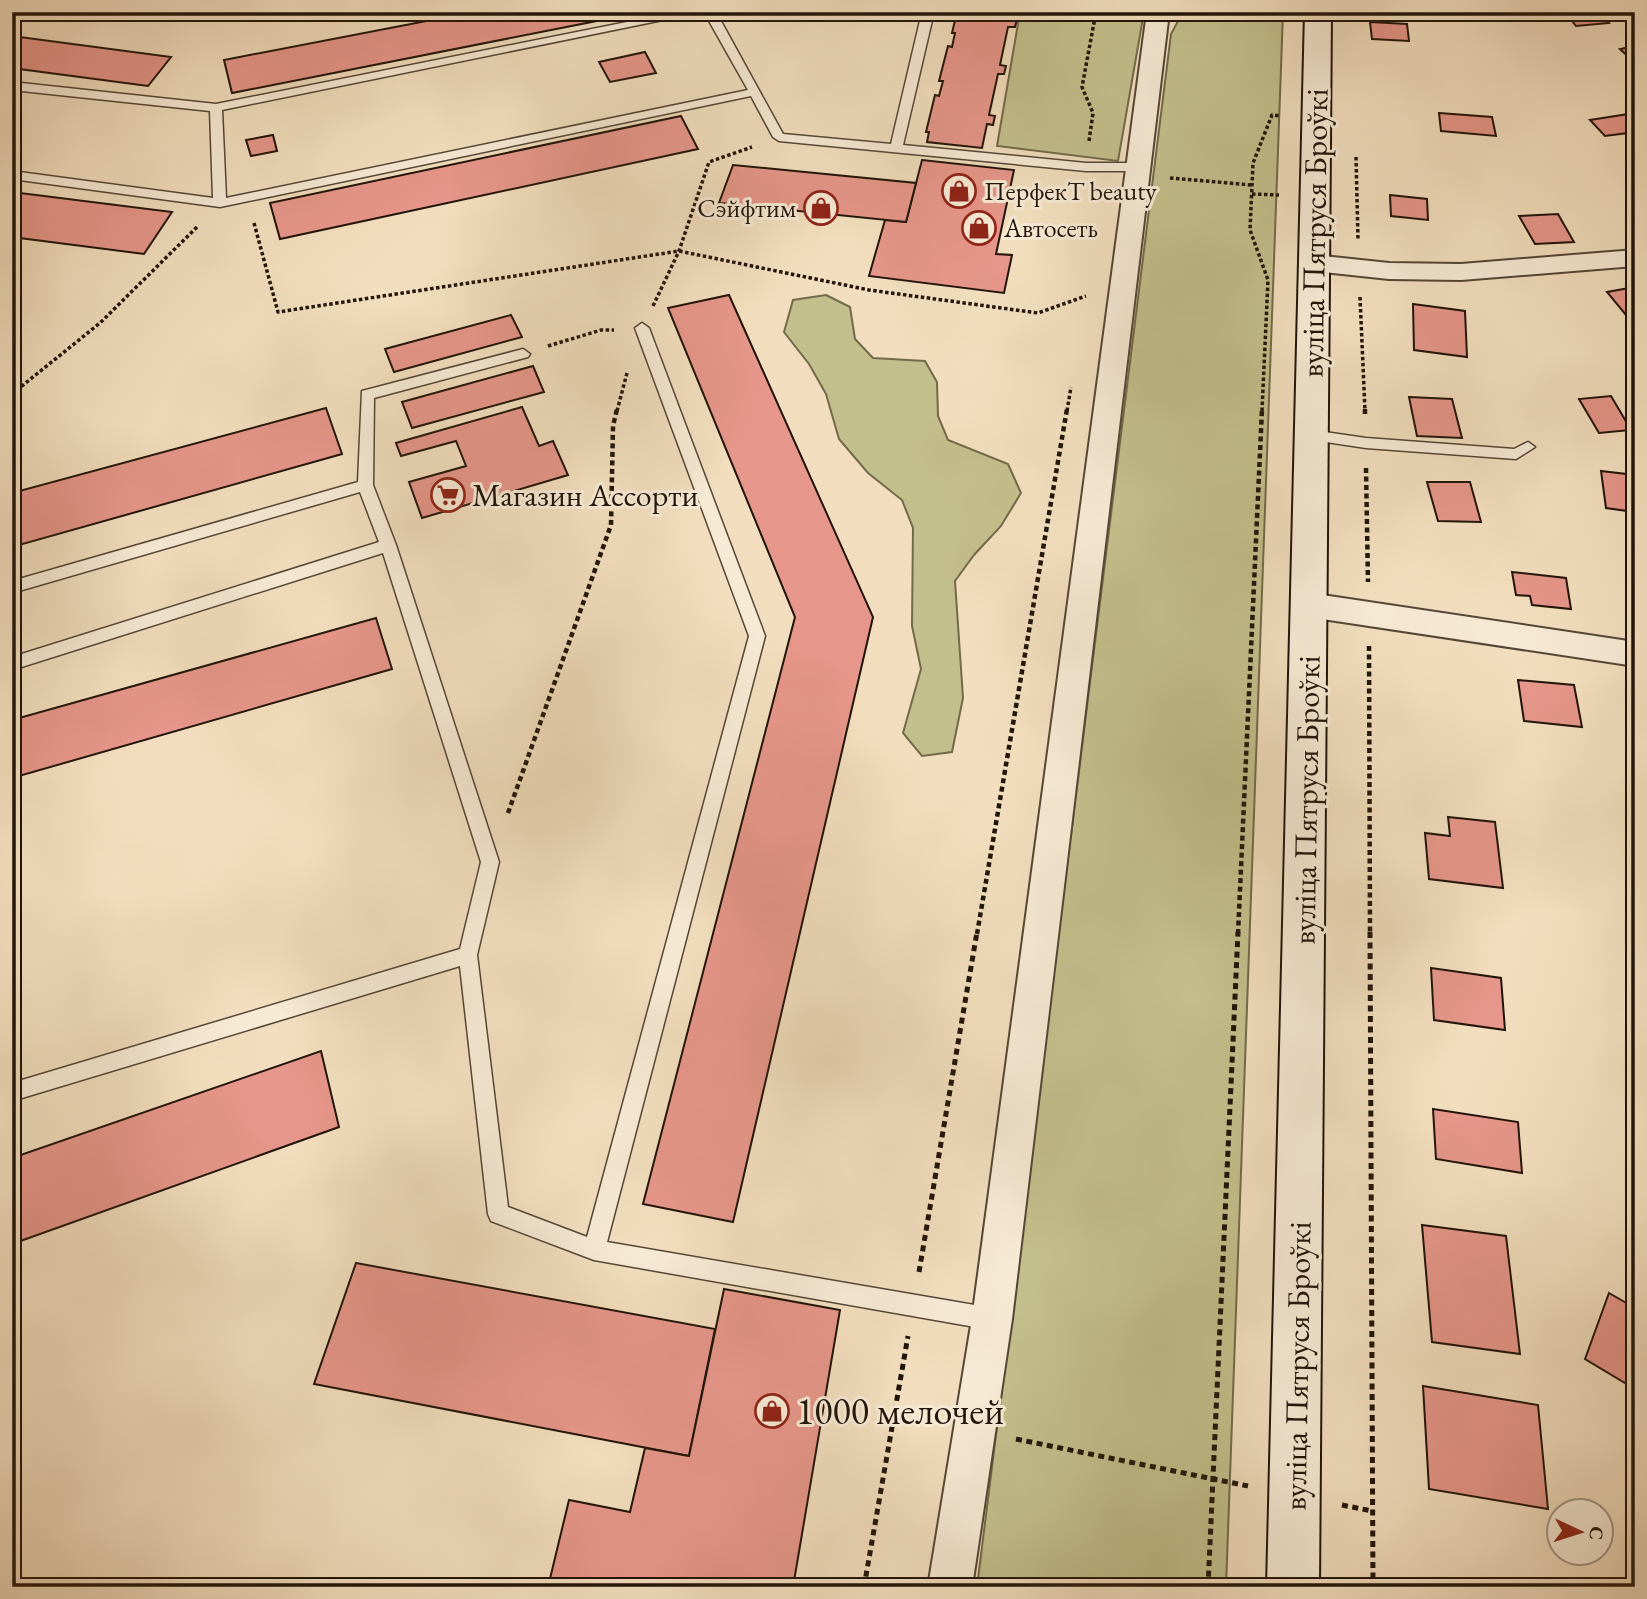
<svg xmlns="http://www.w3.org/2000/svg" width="1647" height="1599" viewBox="0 0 1647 1599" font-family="'EB Garamond',serif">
  <rect width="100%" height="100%" fill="#f2debe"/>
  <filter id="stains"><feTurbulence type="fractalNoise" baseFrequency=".00286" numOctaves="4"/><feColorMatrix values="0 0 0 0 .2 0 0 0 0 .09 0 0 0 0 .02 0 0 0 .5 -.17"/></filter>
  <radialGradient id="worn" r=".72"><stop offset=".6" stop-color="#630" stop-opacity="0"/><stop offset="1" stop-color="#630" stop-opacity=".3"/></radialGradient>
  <!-- green -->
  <g fill="#c3bf8c" stroke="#726a4b" stroke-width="2">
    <polygon points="1020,12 1144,12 1118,161 997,146"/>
    <polygon points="1183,12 1283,12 1226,1587 977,1587 1171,34"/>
    <polygon points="826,295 850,307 855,339 873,358 925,361 937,382 938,416 948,440 1008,464 1021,493 1001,526 974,555 955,581 963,698 952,752 922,756 903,733 921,669 912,626 913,528 902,500 868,473 839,439 826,394 809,364 784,332 793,300"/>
  </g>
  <!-- building -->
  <g fill="#e6968a" stroke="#21140a" stroke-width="2">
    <polygon points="473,12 619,12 622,16 232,93 224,60"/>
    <polygon points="957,12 1012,12 1011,18 1017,19 1015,27 1008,27 1000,65 1006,66 1004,74 998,74 989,115 995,116 993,125 987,124 982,148 927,142 929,132 926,132 935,95 939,96 943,81 939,81 948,46 952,47 955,33 952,33"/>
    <polygon points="1565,12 1600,12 1609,23 1576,26"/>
    <polygon points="1370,22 1407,24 1409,41 1372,39"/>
    <polygon points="12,36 171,57 148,86 12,68"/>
    <polygon points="1635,46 1635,63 1620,49"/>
    <polygon points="645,52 656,73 610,82 599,62"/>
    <polygon points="1439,113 1492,117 1496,136 1441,131"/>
    <polygon points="1635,113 1635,132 1605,136 1590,120"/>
    <polygon points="681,116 698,149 280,239 270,203"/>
    <polygon points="273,135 277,151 251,156 246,140"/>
    <polygon points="922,160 1014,170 996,254 1012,255 1004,293 869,276 885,220 906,222"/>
    <polygon points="733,165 916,183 906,222 719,203"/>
    <polygon points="12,192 172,212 144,254 12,237"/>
    <polygon points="1390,195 1427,199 1428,220 1391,216"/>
    <polygon points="1558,214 1574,242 1535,244 1519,216"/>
    <polygon points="1635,287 1635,326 1607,292"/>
    <polygon points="729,295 873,617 733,1222 643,1204 795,617 668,308"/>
    <polygon points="1413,304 1465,311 1467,357 1414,350"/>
    <polygon points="511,315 522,337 394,372 385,349"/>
    <polygon points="533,366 544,392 412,428 402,402"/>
    <polygon points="1611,396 1631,430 1599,433 1579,399"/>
    <polygon points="1409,397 1452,399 1462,438 1417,436"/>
    <polygon points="522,407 539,446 553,441 568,475 422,518 409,482 466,466 456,441 401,456 396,443"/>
    <polygon points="326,408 342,454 12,547 12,493"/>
    <polygon points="1601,471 1635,475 1635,512 1606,508"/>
    <polygon points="1427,482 1470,482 1481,522 1438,521"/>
    <polygon points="1512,572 1566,578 1571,609 1532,605 1530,596 1516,595"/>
    <polygon points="376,618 392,669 12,778 12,720"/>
    <polygon points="1518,680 1574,685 1582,727 1524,721"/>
    <polygon points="1448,817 1495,822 1503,888 1429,879 1425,833 1450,836"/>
    <polygon points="1431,968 1501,978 1505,1030 1434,1020"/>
    <polygon points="321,1051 339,1127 12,1244 12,1158"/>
    <polygon points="1433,1109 1518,1122 1522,1173 1436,1159"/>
    <polygon points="1422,1225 1506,1236 1520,1354 1432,1342"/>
    <polygon points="356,1263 715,1329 689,1456 314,1384"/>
    <polygon points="724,1289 840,1310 793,1587 548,1587 569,1500 630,1512 645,1448 689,1456"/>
    <polygon points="1609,1293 1635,1308 1635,1389 1585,1359"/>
    <polygon points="1423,1386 1538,1405 1548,1509 1429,1489"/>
  </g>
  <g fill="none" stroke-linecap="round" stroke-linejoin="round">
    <!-- service casing -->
    <g stroke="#554637" stroke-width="3">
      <g id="service">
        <polygon points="677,12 702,12 222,110 226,198 748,90 704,12 716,12 783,134 891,144 922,12 934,12 903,145 1086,163 1137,163 1143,167 1137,171 1086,171 779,141 773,137 751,96 220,207 12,179 12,171 213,198 210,111 12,90 12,82 216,104"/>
        <polygon points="642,323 649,328 765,636 607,1242 992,1308 1000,1311 1003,1319 1000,1327 992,1330 594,1260 491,1221 488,1214 460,966 12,1101 12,1083 460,949 481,862 383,553 12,670 12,657 379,542 360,492 12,593 12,581 358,482 362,391 523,349 530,354 528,357 374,398 373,485 396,545 499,862 477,955 508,1207 587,1237 749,636 635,328"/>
        <polygon points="1311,430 1366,438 1514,449 1528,442 1535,447 1516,459 1366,448 1306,439 1304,435 1306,431"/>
      </g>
    </g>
    <!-- minor casing -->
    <g stroke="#554637" stroke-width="4">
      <g id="minor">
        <polygon points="1147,12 1169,12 1012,1319 972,1587 928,1587 972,1319"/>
        <polygon points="1635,250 1635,266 1461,280 1389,279 1314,271 1305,269 1301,263 1305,257 1314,255 1389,263 1461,264"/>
        <polygon points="1309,593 1635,642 1635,666 1309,617 1298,613 1294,605 1298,597"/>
      </g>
    </g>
    <!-- secondary casing -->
    <g stroke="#21140a" stroke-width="4">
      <polygon id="secondary" points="1305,12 1331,12 1319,1587 1267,1587"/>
    </g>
    <!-- path-far2 -->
    <g stroke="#21140a" stroke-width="3.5" stroke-dasharray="3.5 2.5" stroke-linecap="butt">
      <polyline points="1089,141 1093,113 1082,87 1096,12"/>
      <polyline points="1356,157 1358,239"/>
      <polyline points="1170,178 1252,185"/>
      <polyline points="1252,194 1279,195"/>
      <polyline points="254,223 278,312 679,251 869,290 1038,313 1086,296"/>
      <polyline points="1360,297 1365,411"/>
      <polyline points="653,306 679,251 709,162 752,147"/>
      <polyline points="548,346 601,330 614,330"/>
      <polyline points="12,394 100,323 198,226"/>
      <polyline points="617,411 627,373"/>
      <polyline points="1067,411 1071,387"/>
      <polyline points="1262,411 1268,280 1250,230 1253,163 1272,115 1281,116"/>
    </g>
    <!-- path-far1 -->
    <g stroke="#21140a" stroke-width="4.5" stroke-dasharray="5 3.5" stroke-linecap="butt">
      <polyline points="1365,409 1365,417"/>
      <polyline points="1366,468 1368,582"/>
      <polyline points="1369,646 1370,934"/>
      <polyline points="508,813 611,525 613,426 617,409"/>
      <polyline points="977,934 1067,409"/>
      <polyline points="1238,934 1262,409"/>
    </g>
    <!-- path -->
    <g stroke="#21140a" stroke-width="5" stroke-dasharray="6 4.5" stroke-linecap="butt">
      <polyline points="1370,932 1373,1587"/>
      <polyline points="919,1272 977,932"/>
      <polyline points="1016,1439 1248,1486"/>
      <polyline points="1342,1505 1372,1511"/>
      <polyline points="864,1587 908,1336"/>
      <polyline points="1208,1587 1238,932"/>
    </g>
    <!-- service -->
    <use href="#service" fill="#f7ead5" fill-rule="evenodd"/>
    <!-- minor -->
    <use href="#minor" fill="#f7ead5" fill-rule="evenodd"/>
    <!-- secondary -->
    <use href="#secondary" fill="#f7ead5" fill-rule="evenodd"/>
  </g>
  <!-- icons -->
  <defs>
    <g id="shop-ring" transform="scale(1.75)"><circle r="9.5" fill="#f7ead5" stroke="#8f2418" stroke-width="1.5"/><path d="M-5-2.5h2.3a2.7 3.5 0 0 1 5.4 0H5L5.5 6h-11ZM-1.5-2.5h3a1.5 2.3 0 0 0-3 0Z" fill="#8f2418"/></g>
    <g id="supermarket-ring" transform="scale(1.75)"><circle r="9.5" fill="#f7ead5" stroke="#8f2418" stroke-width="1.5"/><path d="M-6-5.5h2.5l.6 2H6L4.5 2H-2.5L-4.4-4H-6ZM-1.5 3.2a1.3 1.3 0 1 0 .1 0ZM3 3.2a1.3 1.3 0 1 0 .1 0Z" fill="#8f2418"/></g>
  </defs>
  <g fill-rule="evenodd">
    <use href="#shop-ring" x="959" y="191"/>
    <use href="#shop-ring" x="821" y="208"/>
    <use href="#shop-ring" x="979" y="228"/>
    <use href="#supermarket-ring" x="448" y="495"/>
    <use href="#shop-ring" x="772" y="1411"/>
  </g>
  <g text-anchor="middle" stroke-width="6" stroke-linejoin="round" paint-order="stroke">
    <!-- far-poi labels -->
    <g font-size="26" fill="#21140a" stroke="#f7ead5" text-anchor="start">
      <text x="984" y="200">ПерфекТ beauty</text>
      <text x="796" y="217" text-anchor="end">Сэйфтим</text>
      <text x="1004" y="237">Автосеть</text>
    </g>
    <!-- street labels -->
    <g font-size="32" fill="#21140a" stroke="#f7ead5">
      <text transform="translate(1314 233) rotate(-89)" y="11">вуліца Пятруся Броўкі</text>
      <text transform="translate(1306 800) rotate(-89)" y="11">вуліца Пятруся Броўкі</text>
      <text transform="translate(1297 1366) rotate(-89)" y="11">вуліца Пятруся Броўкі</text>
    </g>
    <!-- poi labels -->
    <g font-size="32" fill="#21140a" stroke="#f7ead5" text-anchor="start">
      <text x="472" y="506">Магазин Ассорти</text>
    </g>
    <!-- near-poi labels -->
    <g font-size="38" fill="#21140a" stroke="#f7ead5" text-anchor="start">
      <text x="796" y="1424">1000 мелочей</text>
    </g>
  </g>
  <!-- margin -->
  <rect width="1647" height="1599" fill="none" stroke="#f2debe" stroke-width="42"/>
  <rect x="14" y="14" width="1619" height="1571" fill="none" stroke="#21140a" stroke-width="3.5"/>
  <rect x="21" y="21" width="1605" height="1557" fill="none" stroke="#21140a" stroke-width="2"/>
  <!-- north arrow -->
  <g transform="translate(1580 1532) rotate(94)"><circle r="33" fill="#f7ead5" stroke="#a19484" stroke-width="2"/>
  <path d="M0-5L12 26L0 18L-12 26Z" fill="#8f2418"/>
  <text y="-10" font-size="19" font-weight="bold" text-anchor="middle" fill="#21140a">С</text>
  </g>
  <rect width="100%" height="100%" filter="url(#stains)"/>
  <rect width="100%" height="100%" fill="url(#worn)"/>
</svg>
